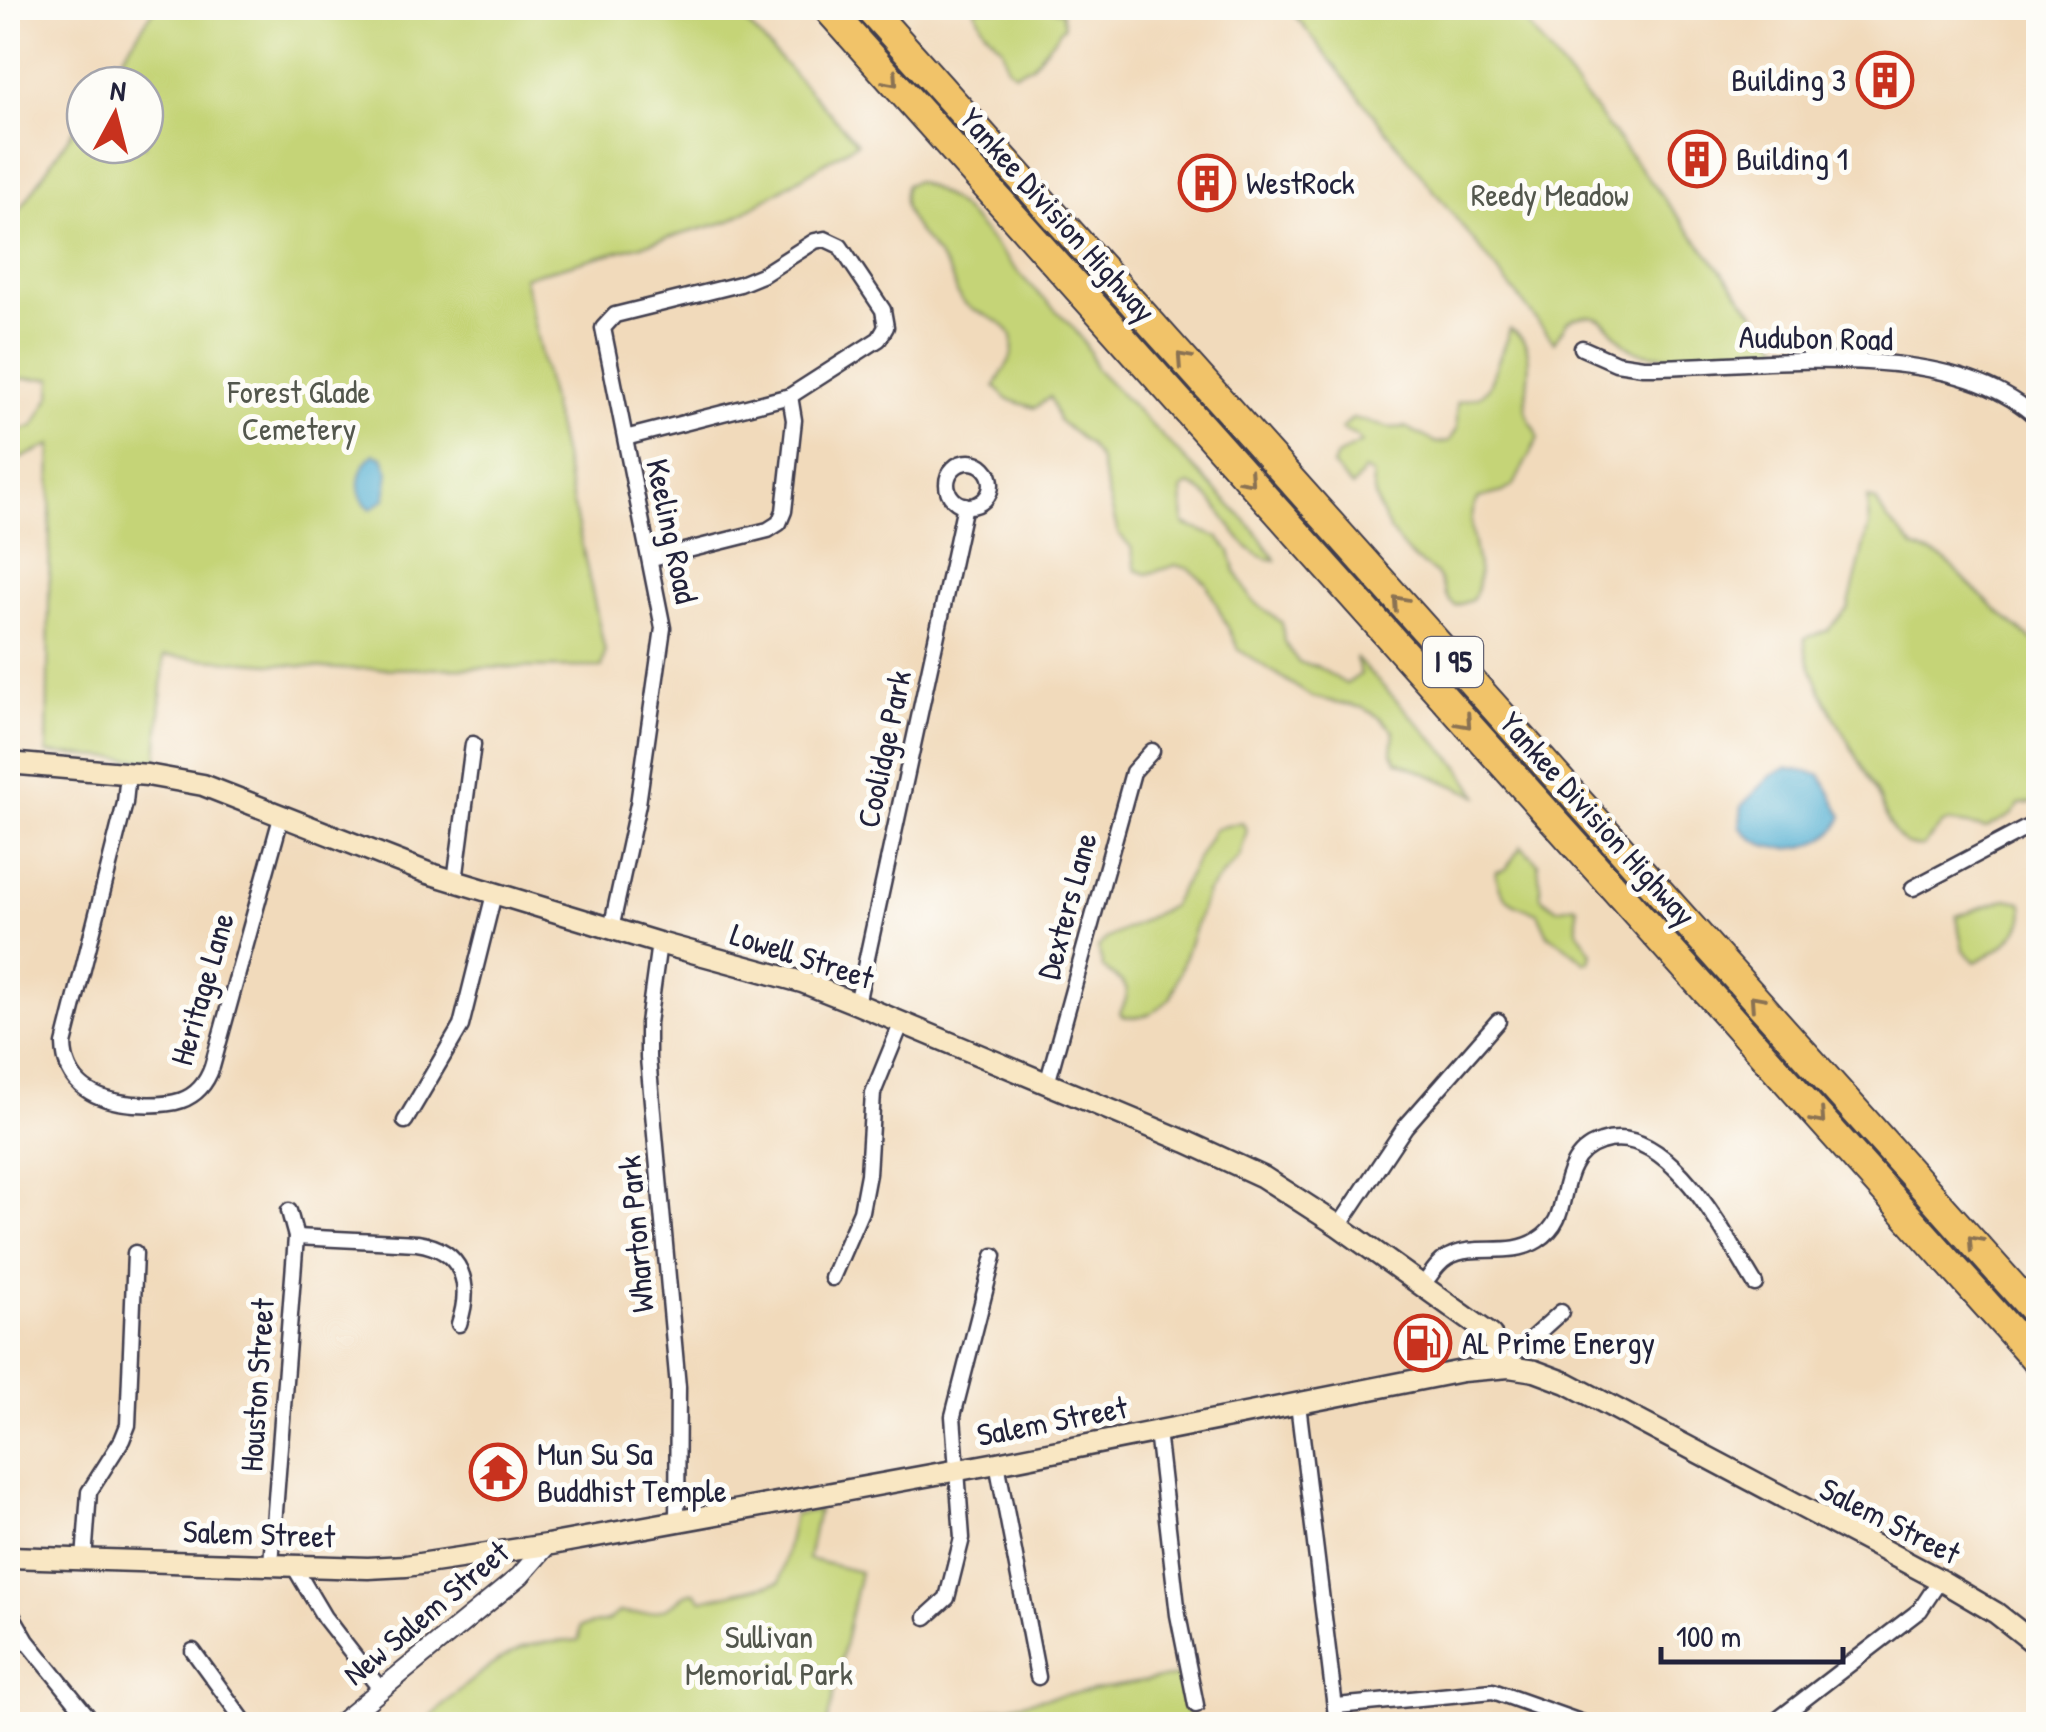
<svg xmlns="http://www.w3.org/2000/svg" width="2046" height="1732" viewBox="0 0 2046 1732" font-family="'Patrick Hand',sans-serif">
  <rect width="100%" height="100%" fill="#fdfcf7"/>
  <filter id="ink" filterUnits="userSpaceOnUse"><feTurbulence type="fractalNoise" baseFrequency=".01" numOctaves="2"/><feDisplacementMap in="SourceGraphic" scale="20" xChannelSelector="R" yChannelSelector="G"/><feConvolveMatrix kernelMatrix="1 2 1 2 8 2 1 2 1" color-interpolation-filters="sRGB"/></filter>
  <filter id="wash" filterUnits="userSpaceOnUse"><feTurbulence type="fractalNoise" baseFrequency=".0048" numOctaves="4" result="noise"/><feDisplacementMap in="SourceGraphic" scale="40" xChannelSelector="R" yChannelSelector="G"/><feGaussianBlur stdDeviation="2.25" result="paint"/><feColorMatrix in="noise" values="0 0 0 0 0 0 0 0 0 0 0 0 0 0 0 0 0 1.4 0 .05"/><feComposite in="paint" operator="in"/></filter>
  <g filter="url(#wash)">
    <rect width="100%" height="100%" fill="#f1dabb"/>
    <!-- green -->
    <g fill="#c5d477" stroke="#747b59" stroke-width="2.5">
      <polygon points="155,8 733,8 857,143 730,221 524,277 605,652 602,667 339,669 164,656 157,761 47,753 51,445 8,464 8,424 22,430 34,426 51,395 52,378 8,379 8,228 85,112 85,145 145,145 145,85 103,85"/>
      <polygon points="974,8 1051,9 1062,12 1064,26 1032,65 1015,73 1008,68 1002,48 984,29"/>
      <path d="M1289,8H1540L1522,18L1782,348C1748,350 1669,361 1640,352C1608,343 1613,302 1568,321L1554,342Z"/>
      <path d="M916,181C933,188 955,201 968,215C989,237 1008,262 1029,284C1052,309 1089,334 1095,368L1253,528L1276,560C1233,557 1225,496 1189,485L1182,489L1184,524L1218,537L1230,551L1236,572L1252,600L1282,623L1284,642L1299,663L1316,666L1346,684L1361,674L1355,657L1458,765L1478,796L1397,761L1392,753L1394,731L1380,718L1363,708L1312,697L1239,650L1206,583L1190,569L1176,565L1147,574L1136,570L1131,547L1118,533L1099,459L1089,445L1058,420L1050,397L1035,408L1007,399L995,387C1000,372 1014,361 1013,344C1013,318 976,317 962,301C955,293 954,281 949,272C936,247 893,217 906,185Z"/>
      <path d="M1510,329C1541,344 1524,384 1526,410C1527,422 1537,426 1538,438L1514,485L1503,492L1479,498C1457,530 1492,566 1472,600L1455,606C1442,596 1444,582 1434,572C1429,567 1420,564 1414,559C1392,538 1372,505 1372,474L1364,470L1352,487L1333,466L1337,456L1361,443L1357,437L1341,429L1353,418L1390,428L1405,427L1437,443L1450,441L1457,429V402L1480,396L1488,388Z"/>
      <path d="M1867,498L1876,501L1886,518L1915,548L1944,559L1996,610L2038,645V802L2020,804L2011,815L1986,828L1949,822L1943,824L1923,846C1915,847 1908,846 1901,840C1886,826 1883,802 1873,785C1857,756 1801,667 1805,638L1827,631L1848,608L1869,525Z"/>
      <path d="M1242,822L1247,830L1240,856L1207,892L1171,997C1159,1011 1141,1021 1122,1016L1120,1012C1136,984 1122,983 1103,968L1098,948L1106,939L1171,906L1214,829Z"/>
      <path d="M1521,846L1538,863L1541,897L1557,909L1574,905L1577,907V930L1592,953L1590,962L1586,963C1575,954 1561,941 1548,935L1538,913C1512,905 1499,900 1496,872L1506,869Z"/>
      <path d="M2006,899L2022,902C2032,930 1997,952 1975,962L1963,950L1956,916Z"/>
      <path d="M818,1510L808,1559L860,1572L827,1724H423C452,1697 486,1663 524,1647C543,1640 561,1643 579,1640L580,1627L607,1621L619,1612C633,1616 654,1614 668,1607C679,1602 681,1593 695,1592L702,1600L780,1582L794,1514Z"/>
      <polygon points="1183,1675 1189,1724 933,1724 1039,1699"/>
    </g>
    <!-- water -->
    <g fill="#55b0d3" stroke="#3c6987" stroke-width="2.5">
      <path d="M374,454L383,457L389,472L385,499L371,509C352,494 357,468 374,454Z"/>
      <path d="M1786,768L1821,775L1843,816C1830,854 1761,860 1740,826L1742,805L1771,776Z"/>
    </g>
  </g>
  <g filter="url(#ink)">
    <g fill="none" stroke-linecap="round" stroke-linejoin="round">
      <!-- minor casing -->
      <g stroke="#413e4e" stroke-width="19">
        <g id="minor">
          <path d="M1582,348L1616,363L1643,367C1757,367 1949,334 2038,419"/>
          <circle cx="969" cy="484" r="22"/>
          <polyline points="652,559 768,530 779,523 784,511 794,420 790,396"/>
          <path d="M128,773L125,803L64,1044C65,1086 96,1101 134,1104C168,1106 199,1105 212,1067L282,814"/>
          <polyline points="455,881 473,744"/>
          <polyline points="1913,888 2038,822"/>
          <polyline points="611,929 638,804 663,628 603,328 615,315 740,284 762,275 815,241 825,239 840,246 883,310 886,327 879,339 790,396 625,438"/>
          <polyline points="659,943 648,1023 648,1058 678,1387 677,1520"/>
          <polyline points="857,1004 965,505"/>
          <polyline points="1047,1084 1133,772 1152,751"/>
          <polyline points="405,1121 461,1026 494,894"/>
          <polyline points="1339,1226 1405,1127 1498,1021"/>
          <path d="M296,1237L417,1243C464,1250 472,1285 459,1324"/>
          <polyline points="832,1278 861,1211 868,1174 873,1093 902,1022"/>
          <path d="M1423,1285C1430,1276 1437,1263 1448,1257C1476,1242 1510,1258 1538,1240C1568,1221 1559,1192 1573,1166C1579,1153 1588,1146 1601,1142C1668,1119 1727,1239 1755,1284"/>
          <polyline points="1500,1367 1561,1312"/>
          <polyline points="1298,1404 1337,1724"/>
          <polyline points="1157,1431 1178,1615 1196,1705"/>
          <polyline points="997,1463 1038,1677"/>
          <polyline points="84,1560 89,1492 122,1440 128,1425 135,1253"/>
          <polyline points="271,1564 296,1237 289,1211"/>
          <polyline points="293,1565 324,1617 381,1690"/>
          <polyline points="8,1608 27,1641 94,1724"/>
          <polyline points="926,1617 947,1598 962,1538 953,1416 994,1256"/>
          <polyline points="193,1651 246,1724"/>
          <polyline points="1337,1706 1493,1691 1586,1724"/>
          <polyline points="1772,1724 1920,1610 1940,1580"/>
        </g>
      </g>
      <!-- tertiary casing -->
      <g stroke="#413e4e" stroke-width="22">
        <polyline id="tertiary" points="339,1724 520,1576 547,1545"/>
      </g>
      <!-- secondary casing -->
      <g stroke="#413e4e" stroke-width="25">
        <g id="secondary">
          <polyline points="8,763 147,775 203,785 428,873 659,943 802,982 857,1004 1187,1142 1263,1177 1339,1226 1491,1335 1500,1367"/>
          <polyline points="8,1557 368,1568 406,1566 547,1545 997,1463 1462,1371 1509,1367 1535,1371 1567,1383 1940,1580 1996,1613 2038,1646"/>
        </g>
      </g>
      <!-- motorway casing -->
      <g stroke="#413e4e" stroke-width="32">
        <g id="motorway">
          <polyline points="827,8 2038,1362"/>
          <polyline points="869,8 2038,1315"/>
        </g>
      </g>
      <!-- minor -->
      <use href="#minor" stroke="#fff" stroke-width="14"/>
      <!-- tertiary -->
      <use href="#tertiary" stroke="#fff" stroke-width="18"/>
      <!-- secondary -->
      <use href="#secondary" stroke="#f9e7c3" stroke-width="20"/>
      <!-- motorway -->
      <use href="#motorway" stroke="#f1c369" stroke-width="28"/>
    </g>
    <!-- one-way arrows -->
    <defs><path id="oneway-chevron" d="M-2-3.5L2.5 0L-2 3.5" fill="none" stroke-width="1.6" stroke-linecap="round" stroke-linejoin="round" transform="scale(2.5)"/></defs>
    <g stroke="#8a7252">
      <use href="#oneway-chevron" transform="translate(892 80) rotate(48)"/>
      <use href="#oneway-chevron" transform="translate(1183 359) rotate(-132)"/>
      <use href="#oneway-chevron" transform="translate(1248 479) rotate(48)"/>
      <use href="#oneway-chevron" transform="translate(1399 602) rotate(-132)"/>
      <use href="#oneway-chevron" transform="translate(1465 722) rotate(48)"/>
      <use href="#oneway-chevron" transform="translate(1756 1001) rotate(-132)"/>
      <use href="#oneway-chevron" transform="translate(1819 1118) rotate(48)"/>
      <use href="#oneway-chevron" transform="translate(1974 1242) rotate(-132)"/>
    </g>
  </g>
  <!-- icons -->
  <defs>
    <g id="building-ring" transform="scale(2.875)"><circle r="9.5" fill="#fdfcf7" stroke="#c8321e" stroke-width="1.5"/><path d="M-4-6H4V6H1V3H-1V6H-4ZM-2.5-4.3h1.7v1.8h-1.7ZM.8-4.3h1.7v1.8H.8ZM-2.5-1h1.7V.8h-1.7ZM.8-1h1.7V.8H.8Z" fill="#c8321e"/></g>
    <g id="fuel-ring" transform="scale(2.875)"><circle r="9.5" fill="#fdfcf7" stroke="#c8321e" stroke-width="1.5"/><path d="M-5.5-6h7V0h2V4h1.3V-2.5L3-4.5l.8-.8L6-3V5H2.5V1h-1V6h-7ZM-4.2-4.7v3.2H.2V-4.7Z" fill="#c8321e"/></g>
    <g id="temple-ring" transform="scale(2.875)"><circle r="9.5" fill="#fdfcf7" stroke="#c8321e" stroke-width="1.5"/><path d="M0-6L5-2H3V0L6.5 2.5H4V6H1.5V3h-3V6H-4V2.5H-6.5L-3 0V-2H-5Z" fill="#c8321e"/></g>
  </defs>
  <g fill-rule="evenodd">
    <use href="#building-ring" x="1885" y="80"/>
    <use href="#building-ring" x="1697" y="159"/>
    <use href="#building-ring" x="1207" y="183"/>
    <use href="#fuel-ring" x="1423" y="1343"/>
    <use href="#temple-ring" x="498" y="1472"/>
  </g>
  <g text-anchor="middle" stroke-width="10" stroke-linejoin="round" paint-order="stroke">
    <!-- shield labels -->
    <rect fill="#fdfcf7" stroke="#646373" stroke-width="2.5" x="1423" y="637" width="60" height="50" rx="8"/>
    <g font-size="30" font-weight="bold" fill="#22223b">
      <text x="1453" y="672">I 95</text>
    </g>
    <!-- poi labels -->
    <g font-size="32" fill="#22223b" stroke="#fdfcf7" text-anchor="start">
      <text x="1846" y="91" text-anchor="end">Building 3</text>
      <text x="1736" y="170">Building 1</text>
      <text x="1246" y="194">WestRock</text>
      <text x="1462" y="1354">AL Prime Energy</text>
      <text x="537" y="1465">Mun Su Sa<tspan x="537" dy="37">Buddhist Temple</tspan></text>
    </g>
    <!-- park labels -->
    <g font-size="32" fill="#53574d" stroke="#fdfcf7">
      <text x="1550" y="206">Reedy Meadow</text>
      <text x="299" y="403">Forest Glade<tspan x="299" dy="37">Cemetery</tspan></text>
      <text x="769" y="1648">Sullivan<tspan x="769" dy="37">Memorial Park</tspan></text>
    </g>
    <!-- street labels -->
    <g font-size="32" fill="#22223b" stroke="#fdfcf7">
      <text transform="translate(1058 215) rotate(48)" y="11">Yankee Division Highway</text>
      <text transform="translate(1816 338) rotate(1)" y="11">Audubon Road</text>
      <text transform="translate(672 531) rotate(78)" y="11">Keeling Road</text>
      <text transform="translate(884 749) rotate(-78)" y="11">Coolidge Park</text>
      <text transform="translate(1598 819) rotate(48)" y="11">Yankee Division Highway</text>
      <text transform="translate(1067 906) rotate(-75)" y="11">Dexters Lane</text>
      <text transform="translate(802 956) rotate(18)" y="11">Lowell Street</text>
      <text transform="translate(202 989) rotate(-74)" y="11">Heritage Lane</text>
      <text transform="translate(636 1234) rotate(-95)" y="11">Wharton Park</text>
      <text transform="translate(257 1385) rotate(-86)" y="11">Houston Street</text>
      <text transform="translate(1052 1421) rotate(-11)" y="11">Salem Street</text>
      <text transform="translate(1890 1521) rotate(27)" y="11">Salem Street</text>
      <text transform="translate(259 1534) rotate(2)" y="11">Salem Street</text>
      <text transform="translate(426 1613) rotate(-40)" y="11">New Salem Street</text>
    </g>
  </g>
  <!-- margin -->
  <rect width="2046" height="1732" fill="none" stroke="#fdfcf7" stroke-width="40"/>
  <!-- north arrow -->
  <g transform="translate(115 115) rotate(7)"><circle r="48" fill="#fdfcf7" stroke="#a5a5ac" stroke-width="2.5"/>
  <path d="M0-8L18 38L0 25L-18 38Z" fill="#c8321e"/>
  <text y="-15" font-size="28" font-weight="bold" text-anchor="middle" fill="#22223b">N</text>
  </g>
  <!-- scale -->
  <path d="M1661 1647v15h182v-15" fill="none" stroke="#22223b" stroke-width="5"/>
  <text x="1676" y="1647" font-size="30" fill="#22223b" stroke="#fdfcf7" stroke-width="8" paint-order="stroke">100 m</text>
</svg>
